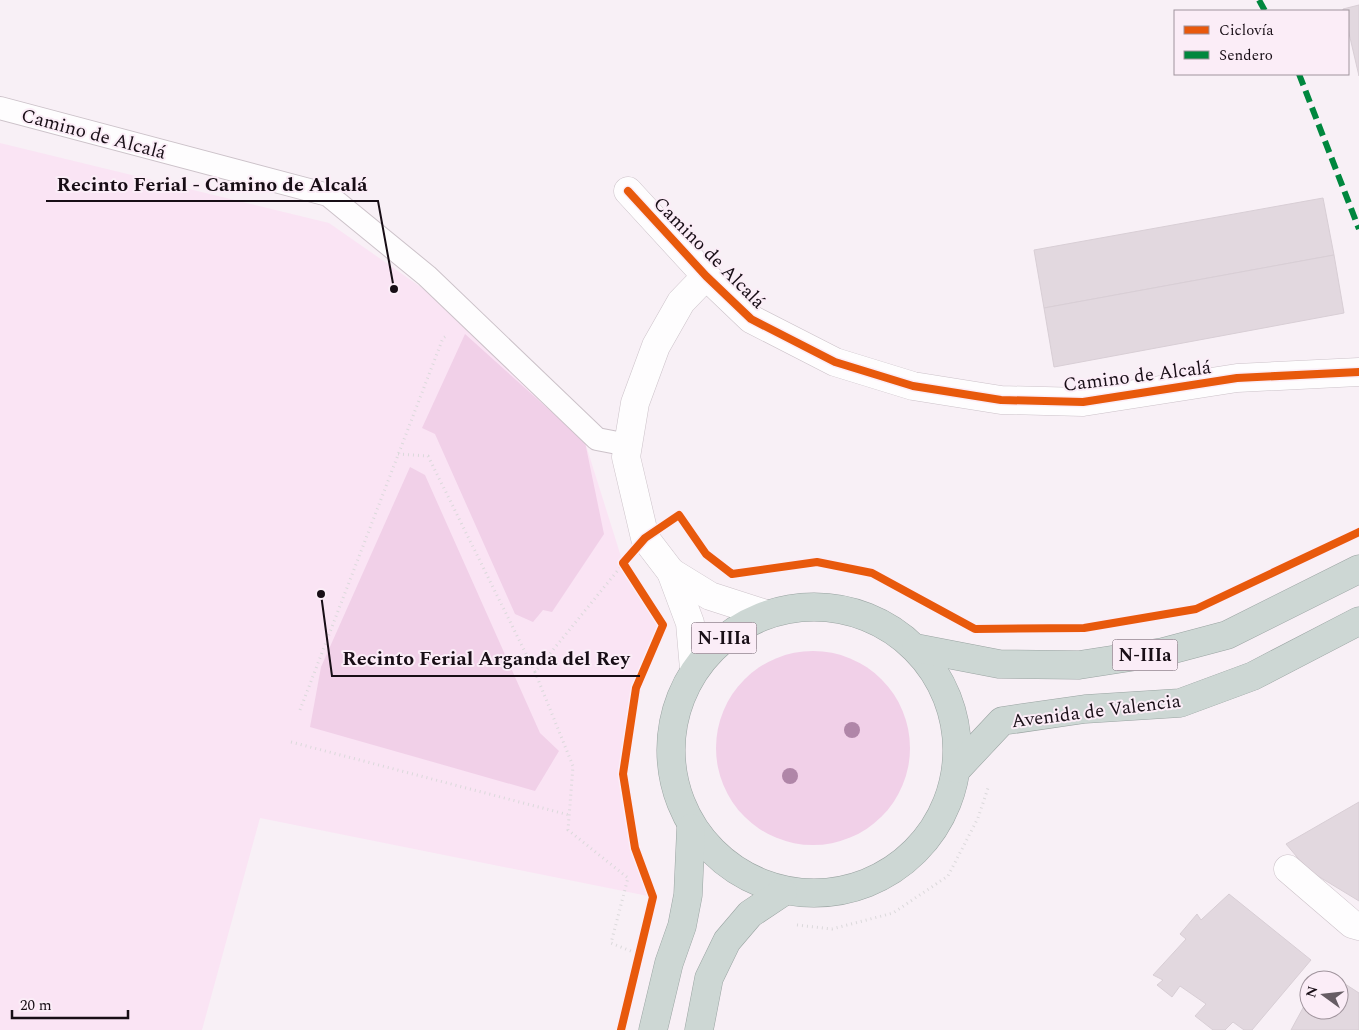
<svg xmlns="http://www.w3.org/2000/svg" width="1359" height="1030" viewBox="0 0 1359 1030" font-family="Spectral,serif">
  <rect width="100%" height="100%" fill="#f8f0f6"/>
  <!-- built -->
  <polygon fill="#fae4f4" points="0,143 329,223 438,299 585,442 623,563 663,625 636,688 623,774 635,848 653,897 260,818 202,1030 0,1030"/>
  <!-- green -->
  <g fill="#f1d0e8">
    <polygon points="465,334 585,442 604,534 552,612 543,610 533,622 515,614 435,434 422,428"/>
    <polygon points="410,467 425,475 540,733 559,751 535,791 310,727 321,667"/>
    <circle cx="813" cy="748" r="97"/>
  </g>
  <!-- building -->
  <g fill="#e2d8df" stroke="#d8ced5">
    <polygon points="1359,5 1359,76 1348,29 1348,11 1343,11 1343,9"/>
    <polygon points="1323,198 1334,255 1044,308 1034,250"/>
    <polygon points="1334,255 1344,313 1054,367 1044,308"/>
    <polygon points="1359,802 1359,901 1308,870 1286,844"/>
    <polygon points="1229,894 1311,960 1252,1030 1244,1030 1233,1022 1225,1030 1213,1030 1195,1016 1206,1004 1180,986 1172,997 1157,985 1163,980 1153,975 1186,939 1180,934 1197,914 1201,920"/>
    <polygon points="1339,980 1359,993 1359,1030 1291,1030 1309,997 1309,1010 1339,1010"/>
  </g>
  <g fill="none" stroke-linecap="round" stroke-linejoin="round">
    <!-- lane casing -->
    <g stroke="#ccc2c9" stroke-width="24">
      <polyline id="lane" points="0,108 328,195 427,276 597,439 628,445"/>
    </g>
    <!-- street casing -->
    <g stroke="#ccc2c9" stroke-width="29">
      <g id="street">
        <polyline points="628,191 706,276 751,319 835,362 913,386 1001,400 1083,402 1237,378 1359,372"/>
        <polyline points="671,572 710,596 766,614"/>
        <polyline points="694,669 690,623 671,572 645,538 626,457 635,403 656,346 681,302 706,276"/>
        <polyline points="1288,869 1352,924 1359,926"/>
      </g>
    </g>
    <!-- highway casing -->
    <g stroke="#9aa4a2" stroke-width="29">
      <g id="highway">
        <circle cx="814" cy="750" r="143"/>
        <polyline points="916,648 999,664 1079,665 1163,652 1227,635 1359,569"/>
        <polyline points="957,769 1002,721 1085,709 1180,703 1253,676 1359,621"/>
        <polyline points="653,1030 669,963 682,926 688,895 691,828"/>
        <polyline points="699,1030 709,978 727,941 750,914 783,892"/>
      </g>
    </g>
    <!-- path -->
    <g stroke="#dbd9db" stroke-width="3" stroke-dasharray="1 4" stroke-linecap="butt">
      <polyline points="398,454 428,456 535,672 623,564"/>
      <polyline points="535,672 573,766 568,830 628,878 611,943 638,954"/>
      <polyline points="300,710 443,338 446,336"/>
      <polyline points="291,742 569,815"/>
      <polyline points="797,925 832,929 893,913 948,876 978,818 988,788"/>
    </g>
    <!-- lane -->
    <use href="#lane" stroke="#fefdfe" stroke-width="22"/>
    <!-- street -->
    <use href="#street" stroke="#fefdfe" stroke-width="28"/>
    <!-- highway -->
    <use href="#highway" stroke="#cdd7d4" stroke-width="28"/>
    <!-- quiet -->
    <g stroke="#00873e" stroke-width="6" stroke-dasharray="12 6" stroke-linecap="butt">
      <polyline points="1259,0 1265,11"/>
      <polyline points="1299,74 1359,229"/>
    </g>
    <!-- cycleway casing -->
    <g stroke="#fbedf7" stroke-width="11">
      <g id="cycleway">
        <polyline points="628,191 706,276 751,319 835,362 913,386 1001,400 1083,402 1237,378 1359,372"/>
        <polyline points="621,1030 653,897 635,848 623,774 636,688 663,625 623,563 645,538 679,515 706,554 732,574 817,562 872,573 975,629 1084,628 1196,609 1359,532"/>
      </g>
    </g>
    <!-- cycleway -->
    <use href="#cycleway" stroke="#e8590c" stroke-width="8"/>
  </g>
  <!-- trees -->
  <g fill="#b086a8">
    <circle cx="852" cy="730" r="8"/>
    <circle cx="790" cy="776" r="8"/>
  </g>
  <g text-anchor="middle" stroke-width="4" stroke-linejoin="round" paint-order="stroke">
    <!-- shield labels -->
    <g fill="#fbedf7" stroke="#5c515a" stroke-width="1">
      <rect x="691.5" y="622.5" width="65" height="31" rx="4"/>
      <rect x="1112.5" y="639.5" width="65" height="31" rx="4"/>
    </g>
    <g font-size="18" font-weight="bold" fill="#180e16">
      <text x="724" y="644">N-IIIa</text>
      <text x="1145" y="661">N-IIIa</text>
    </g>
    <!-- street labels -->
    <g font-size="19" fill="#180e16" stroke="#fbedf7">
      <text transform="translate(94 133) rotate(15)" y="7">Camino de Alcalá</text>
      <text transform="translate(710 252) rotate(45)" y="7">Camino de Alcalá</text>
      <text transform="translate(1137 375) rotate(-7)" y="7">Camino de Alcalá</text>
      <text transform="translate(1096 710) rotate(-7)" y="7">Avenida de Valencia</text>
    </g>
  </g>
  <!-- callouts -->
  <path fill="none" stroke="#180e16" stroke-width="2" d="M394 289L378 201H46M321 594L332 676H640"/>
  <g fill="#180e16" stroke="#fbedf7" stroke-width="2">
    <circle cx="394" cy="289" r="5"/>
    <circle cx="321" cy="594" r="5"/>
  </g>
  <g font-size="20" text-anchor="middle" font-weight="bold" fill="#180e16" stroke="#fbedf7" stroke-width="4" stroke-linejoin="round" paint-order="stroke">
    <text x="212" y="191">Recinto Ferial - Camino de Alcalá</text>
    <text x="486" y="665">Recinto Ferial Arganda del Rey</text>
  </g>
  <!-- legend -->
  <rect x="1174" y="10" width="175" height="65" fill="#fbedf7" stroke="#a0949d"/>
  <rect x="1184" y="26" width="25" height="8" fill="#e8590c" stroke="#a0949d"/>
  <text x="1219" y="35" font-size="15" fill="#180e16">Ciclovía</text>
  <rect x="1184" y="51" width="25" height="8" fill="#00873e" stroke="#a0949d"/>
  <text x="1219" y="60" font-size="15" fill="#180e16">Sendero</text>
  <!-- north arrow -->
  <g transform="translate(1324 995) rotate(285)"><circle r="24" fill="#fbedf7" stroke="#a0949d"/>
  <path d="M0-4L9 19L0 12L-9 19Z" fill="#665d64"/>
  <text y="-8" font-size="14" font-weight="bold" text-anchor="middle" fill="#180e16">N</text>
  </g>
  <!-- scale -->
  <path d="M12 1010v8h116v-8" fill="none" stroke="#180e16" stroke-width="2.5"/>
  <text x="20" y="1010" font-size="15" fill="#180e16" stroke="#fbedf7" stroke-width="4" paint-order="stroke">20 m</text>
</svg>
